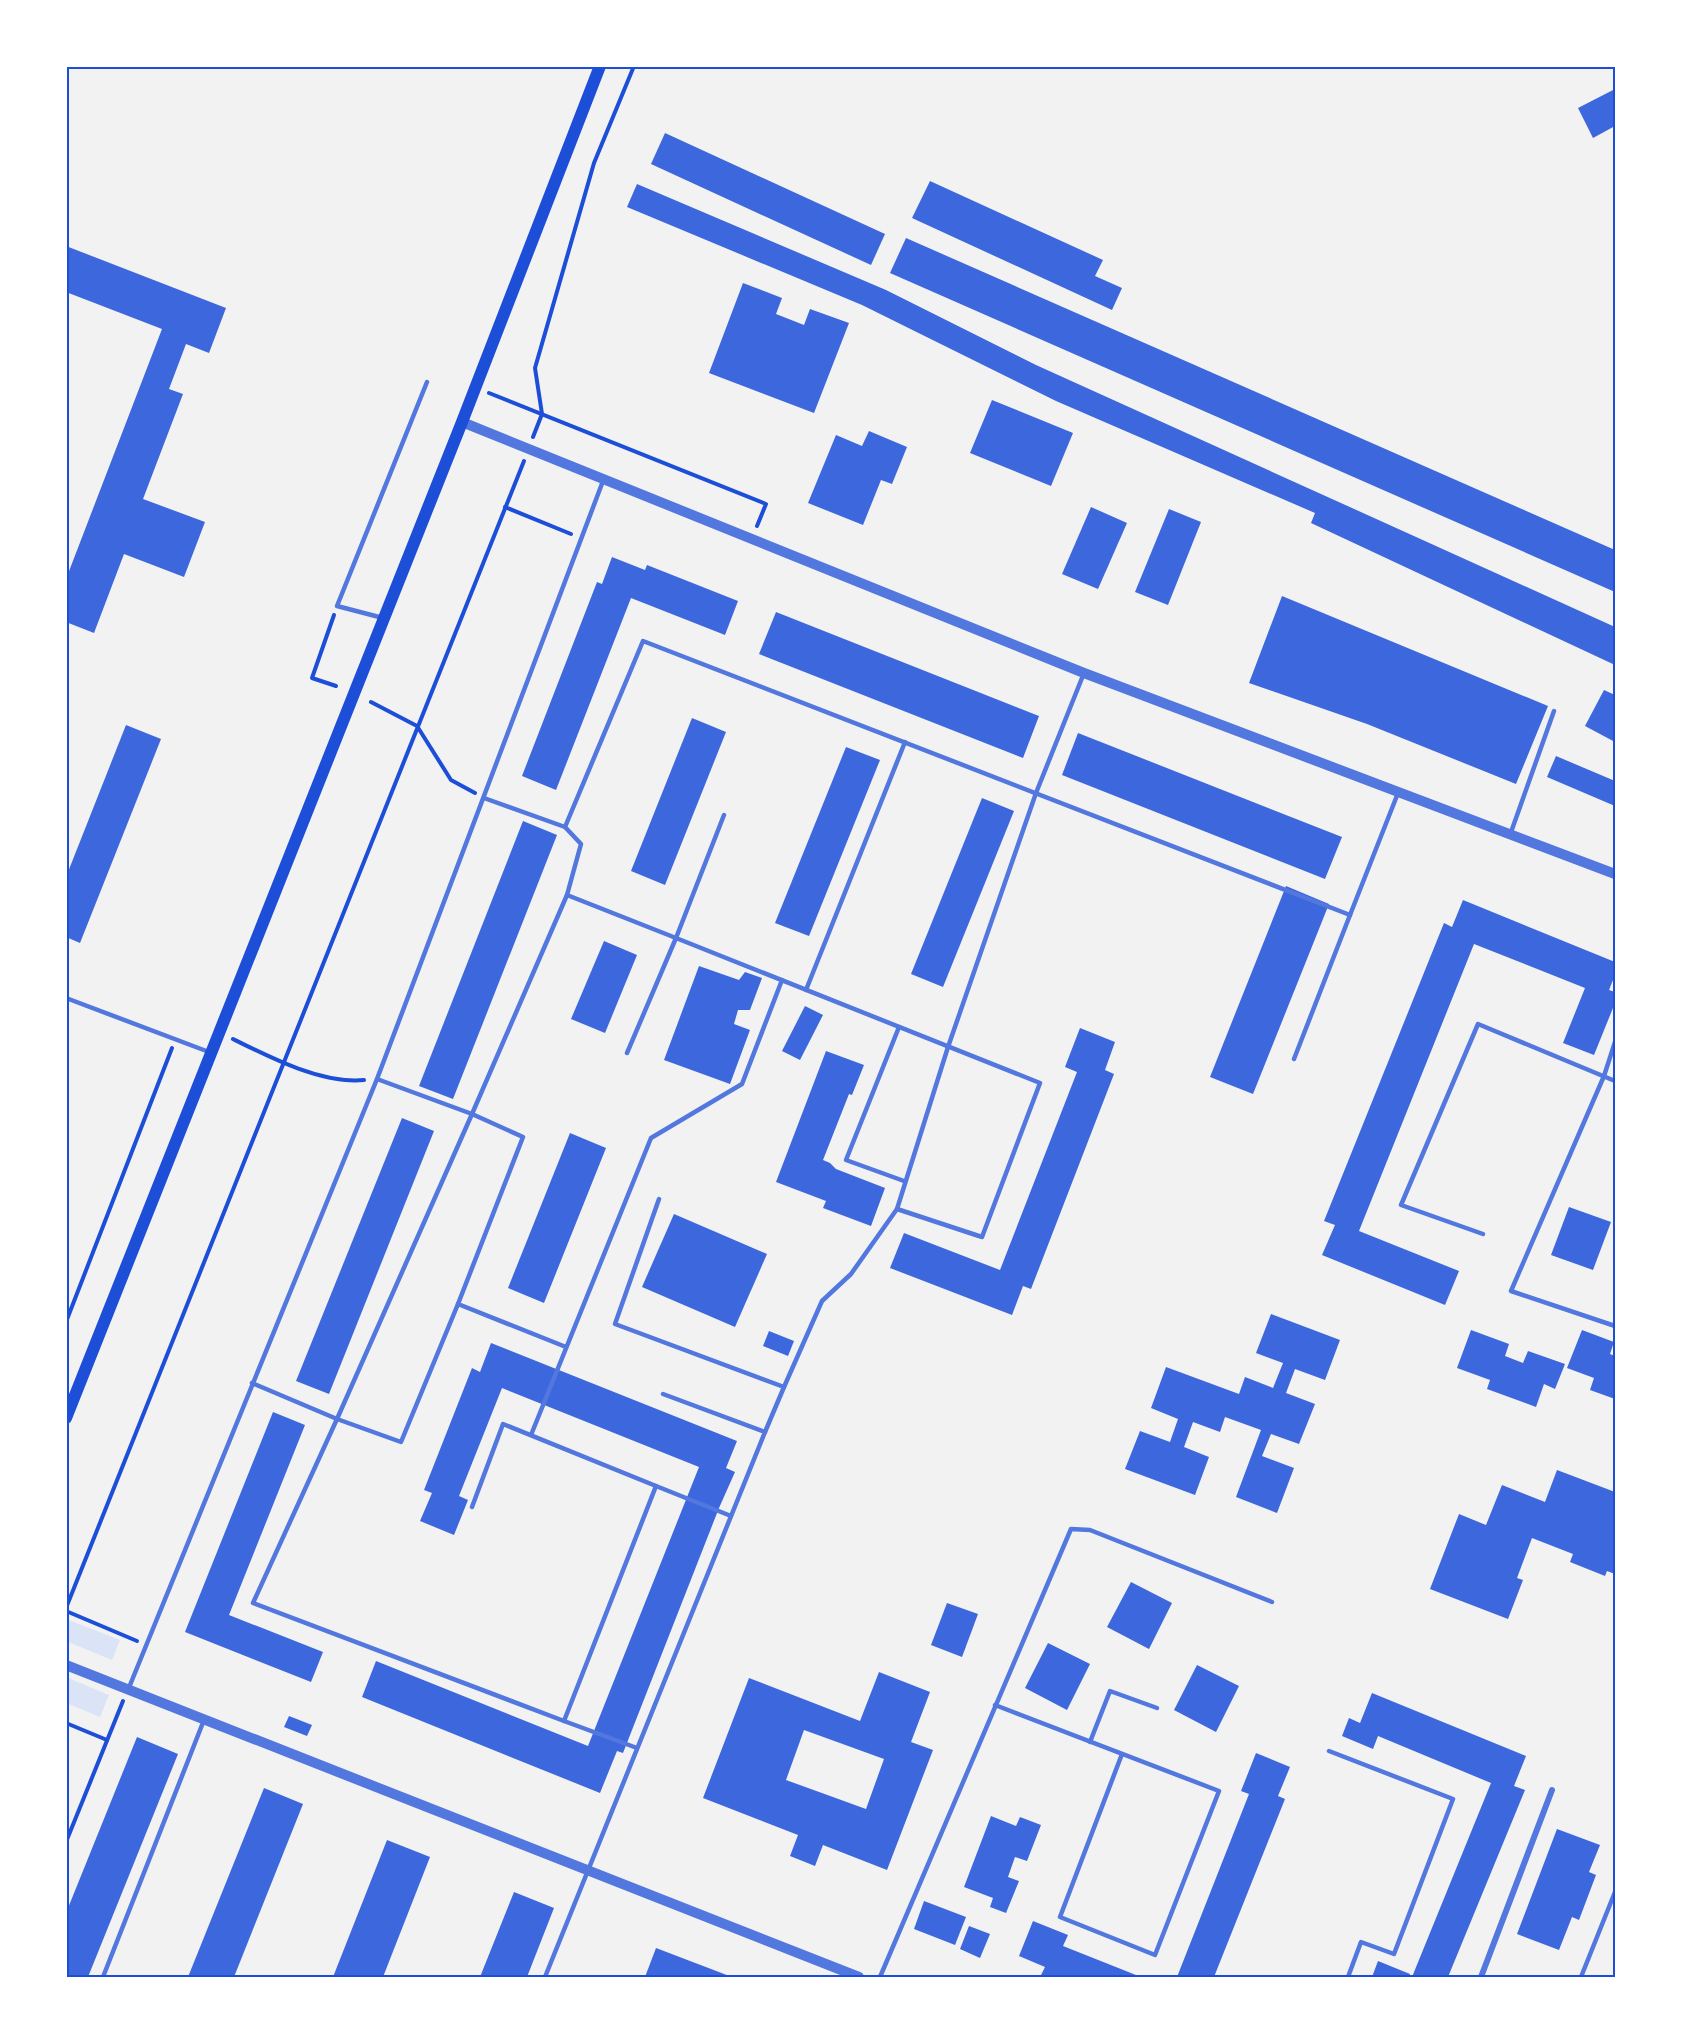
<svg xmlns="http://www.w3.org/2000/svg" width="1681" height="2043" viewBox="0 0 1681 2043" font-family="'DM Sans',sans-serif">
  <rect width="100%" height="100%" fill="#f2f2f2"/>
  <!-- green -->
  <g fill="#dbe4f7">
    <polygon points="69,1620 120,1640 112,1660 66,1641 66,1628"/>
    <polygon points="66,1677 109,1695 100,1717 66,1703"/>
  </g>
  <!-- building -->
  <g fill="#3d67dc" fill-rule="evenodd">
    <polygon points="1615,89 1615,126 1593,138 1578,108"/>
    <polygon points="665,133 885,234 871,265 651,164"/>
    <polygon points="930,181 1103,260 1095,276 1122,288 1112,310 912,218"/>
    <polygon points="637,184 886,290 1036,365 1615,627 1615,665 1311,523 1315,513 1056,401 862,305 627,207"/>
    <polygon points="906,238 1615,550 1615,592 890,273"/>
    <polygon points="66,246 226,308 209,353 186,344 169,389 183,394 143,499 205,522 184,577 124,554 94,633 66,622 66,579 162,329 66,292"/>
    <polygon points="743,283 782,298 776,314 804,325 810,309 849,323 814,413 709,373"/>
    <polygon points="992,400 1073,433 1051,486 970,453"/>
    <polygon points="869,431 907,447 892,484 881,480 863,525 808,503 836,435 862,446"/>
    <polygon points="1091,507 1127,523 1098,589 1062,574"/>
    <polygon points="1169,509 1201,522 1168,605 1135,592"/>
    <polygon points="612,557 645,570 647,565 738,601 725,635 631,598 556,790 522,776 597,582 602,584"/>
    <polygon points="1282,596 1548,706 1516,784 1367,724 1249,683"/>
    <polygon points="776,612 1039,716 1023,758 759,654"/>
    <polygon points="1604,690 1615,695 1615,742 1585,726"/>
    <polygon points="692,718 726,732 665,885 631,871"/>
    <polygon points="126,725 161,739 80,943 66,937 66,877"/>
    <polygon points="1078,733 1342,837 1325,879 1062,775"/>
    <polygon points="846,747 880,760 809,936 775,923"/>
    <polygon points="1556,756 1615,781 1615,806 1547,777"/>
    <polygon points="982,798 1014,811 943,987 911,974"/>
    <polygon points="523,821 557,835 453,1099 419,1086"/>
    <polygon points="1286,886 1329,904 1253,1094 1210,1077"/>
    <polygon points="1463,900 1615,962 1615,975 1609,990 1615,992 1615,1003 1594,1055 1563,1043 1585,988 1474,944 1359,1231 1459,1271 1445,1305 1322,1255 1335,1225 1324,1221 1444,923 1452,927"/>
    <polygon points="604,941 637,955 605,1033 571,1019"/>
    <polygon points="699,966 739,980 745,972 762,978 750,1010 738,1010 734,1024 750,1030 730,1084 664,1060"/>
    <polygon points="805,1006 823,1015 800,1060 782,1051"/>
    <polygon points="1080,1028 1115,1042 1105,1070 1114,1074 1031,1289 1023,1286 1012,1315 890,1268 904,1233 1000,1270 1077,1072 1065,1067"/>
    <polygon points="826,1051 864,1065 852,1095 849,1094 823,1160 830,1163 836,1169 885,1188 871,1226 823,1208 826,1201 776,1182"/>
    <polygon points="402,1118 434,1131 329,1394 296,1381"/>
    <polygon points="570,1133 606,1148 544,1303 508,1288"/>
    <polygon points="1569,1207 1611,1222 1593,1270 1551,1255"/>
    <polygon points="674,1214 767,1254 735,1327 642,1287"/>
    <polygon points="1271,1314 1340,1340 1325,1380 1295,1369 1286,1393 1315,1404 1299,1444 1271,1434 1262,1456 1294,1468 1277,1513 1236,1497 1261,1430 1225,1417 1220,1432 1193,1422 1184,1447 1209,1457 1195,1495 1125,1469 1140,1431 1170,1442 1178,1419 1151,1408 1166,1367 1239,1394 1245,1377 1273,1388 1283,1363 1256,1353"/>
    <polygon points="1471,1330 1509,1344 1505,1356 1523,1363 1528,1351 1565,1364 1555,1389 1544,1384 1536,1407 1487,1389 1490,1380 1457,1368"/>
    <polygon points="1582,1330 1614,1342 1610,1354 1615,1356 1615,1399 1590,1390 1594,1378 1567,1368"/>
    <polygon points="769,1331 794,1341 788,1356 763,1346"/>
    <polygon points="491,1343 737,1441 726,1468 735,1472 719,1508 623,1753 617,1751 600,1793 362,1697 376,1661 588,1746 699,1467 502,1388 459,1496 468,1500 454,1535 420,1521 432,1493 424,1490 472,1368 480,1372"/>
    <polygon points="273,1412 305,1425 229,1615 323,1652 311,1682 185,1632"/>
    <polygon points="1557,1470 1615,1492 1615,1574 1607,1571 1605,1576 1570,1562 1573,1554 1532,1538 1517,1578 1523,1580 1508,1619 1430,1589 1459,1514 1486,1525 1502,1485 1545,1502"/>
    <polygon points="1131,1582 1172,1603 1149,1649 1107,1627"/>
    <polygon points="947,1603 978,1614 962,1657 931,1645"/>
    <polygon points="1048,1643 1090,1664 1067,1710 1025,1688"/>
    <polygon points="1197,1665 1239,1686 1216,1732 1174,1710"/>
    <path d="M879,1672L930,1692L911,1742L933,1750L887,1870L823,1845L815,1866L790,1856L798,1835L703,1798L749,1678L860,1721ZM804,1730L884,1759L866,1809L786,1780Z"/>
    <polygon points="1372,1693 1526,1756 1514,1786 1525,1790 1448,1977 1412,1977 1491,1783 1378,1736 1373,1749 1342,1736 1349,1718 1360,1723"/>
    <polygon points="289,1716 312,1725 307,1736 284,1727"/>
    <polygon points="137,1737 178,1754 88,1977 66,1977 66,1913"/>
    <polygon points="1256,1753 1290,1767 1278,1796 1285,1799 1214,1977 1177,1977 1249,1794 1241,1791"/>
    <polygon points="264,1788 303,1804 234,1977 188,1977"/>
    <polygon points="991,1816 1016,1826 1020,1817 1041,1825 1027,1861 1015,1857 1008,1877 1019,1881 1006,1913 990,1907 993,1898 964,1887"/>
    <polygon points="1557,1829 1600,1845 1589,1872 1596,1875 1579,1920 1572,1917 1559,1950 1517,1934"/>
    <polygon points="387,1840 430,1857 383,1977 333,1977"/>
    <polygon points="514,1892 554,1908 527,1977 480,1977"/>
    <polygon points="924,1901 966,1917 955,1945 914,1929"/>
    <polygon points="1033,1921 1068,1935 1063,1946 1141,1977 1040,1977 1045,1967 1019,1956"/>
    <polygon points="969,1926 990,1934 980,1958 960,1949"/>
    <polygon points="656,1948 732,1977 645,1977"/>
    <polygon points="1378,1961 1410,1974 1409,1977 1372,1977"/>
  </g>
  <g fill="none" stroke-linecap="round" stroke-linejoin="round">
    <!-- path -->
    <g stroke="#1d4ed8" stroke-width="4">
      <polyline points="489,393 766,504 757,526"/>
      <polyline points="533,437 542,414 535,368 594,163 634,66"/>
      <polyline points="505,507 571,534"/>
      <polyline points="334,615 312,678 336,686"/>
      <polyline points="371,702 417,726 451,780 475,793"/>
      <path d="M233,1039C271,1058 322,1084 364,1080"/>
      <polyline points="66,1322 172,1048"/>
      <polyline points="66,1608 524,461"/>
      <polyline points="66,1611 137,1641"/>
      <polyline points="66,1723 107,1740"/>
      <polyline points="66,1842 123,1701"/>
    </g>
    <!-- service -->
    <g stroke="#5277de" stroke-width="4.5">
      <polyline points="383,618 337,606 427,382"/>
      <polyline points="484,798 565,827 581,844 567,895 676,938 724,815"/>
      <polyline points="565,827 643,641 1350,915 1398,793"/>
      <polyline points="1510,835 1554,711"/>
      <polyline points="806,990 905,742"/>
      <polyline points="66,998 209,1052"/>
      <polyline points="899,1027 846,1160 904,1181"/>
      <polyline points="1615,1042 1604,1076 1511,1291 1615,1326"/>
      <polyline points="627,1053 676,938 1040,1083 982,1237 897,1209"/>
      <polyline points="1294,1059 1350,915"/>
      <polyline points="377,1079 472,1114 567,895"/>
      <polyline points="659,1199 615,1324 784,1387 822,1301 851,1274 897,1209 948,1047 1036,793 1084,673"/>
      <polyline points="1483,1234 1401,1205 1478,1024 1615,1081"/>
      <polyline points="458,1304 401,1442 337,1419 253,1603 564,1721 656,1486 503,1424 472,1507"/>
      <polyline points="252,1383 337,1419 472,1114 523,1137 458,1304 566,1347"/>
      <polyline points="765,1432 784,1387"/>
      <polyline points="531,1435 651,1138 742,1084 782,980"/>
      <polyline points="656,1486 731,1516"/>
      <polyline points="128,1690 377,1079 603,481"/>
      <polyline points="995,1705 1219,1791 1155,1955 1060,1917 1122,1754"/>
      <polyline points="564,1721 637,1748"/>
      <polyline points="1090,1742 1110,1691 1157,1708"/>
      <polyline points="1329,1751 1453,1799 1394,1954 1361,1942 1348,1977"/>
      <polyline points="103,1977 204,1720"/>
      <polyline points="545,1977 765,1432 663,1394"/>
      <polyline points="880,1977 1071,1529 1090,1530 1272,1602"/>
      <polyline points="1581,1977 1615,1892"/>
    </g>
    <!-- minor -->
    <polyline stroke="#5277de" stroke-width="6" points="1481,1977 1552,1790"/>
    <!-- tertiary -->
    <g stroke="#5277de" stroke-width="10">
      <polyline points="462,422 1084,673 1615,874"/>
      <polyline points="66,1665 859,1977"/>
    </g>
    <!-- secondary -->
    <polyline stroke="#1d4ed8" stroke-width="12" points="66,1418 462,422 600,66"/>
  </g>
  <!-- border -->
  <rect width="1681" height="2043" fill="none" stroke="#ffffff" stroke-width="135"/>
  <rect x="68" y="68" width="1546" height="1908" fill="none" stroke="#1d4ed8" stroke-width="2"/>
</svg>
